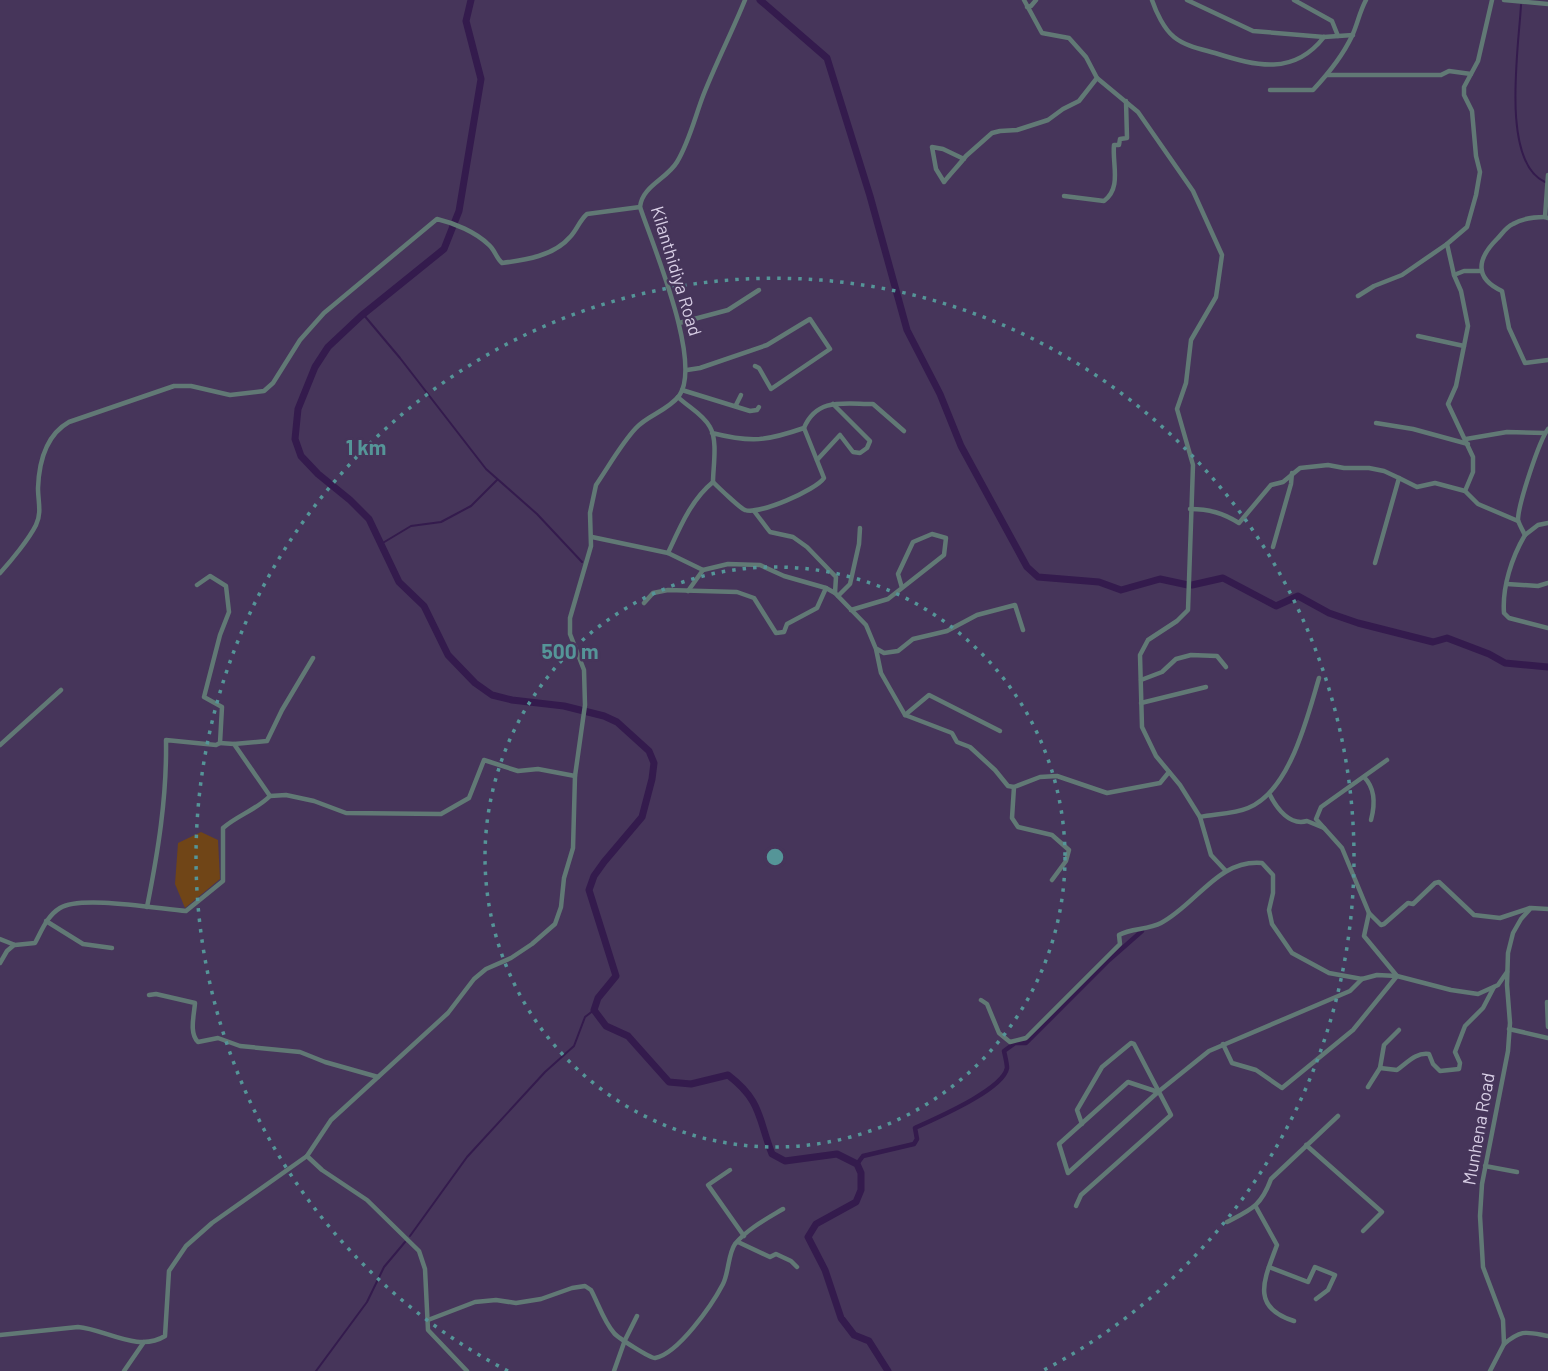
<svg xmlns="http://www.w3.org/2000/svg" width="1548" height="1371" viewBox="0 0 1548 1371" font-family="Barlow,sans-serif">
  <rect width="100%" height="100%" fill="#46355a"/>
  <!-- green -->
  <polygon fill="#704517" points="201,832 218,840 220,879 185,908 175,884 178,843"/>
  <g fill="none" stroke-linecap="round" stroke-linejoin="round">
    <!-- stream -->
    <g stroke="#341b4d" stroke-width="2">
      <path d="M1521,5C1519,45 1500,162 1545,182"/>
      <polyline points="363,314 400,358 486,469 537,514 582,562"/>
      <polyline points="381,544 411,526 441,522 471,506 497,480"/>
      <polyline points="410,1236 467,1157 545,1072 574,1046 585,1017 594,1010"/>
      <polyline points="316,1371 367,1302 384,1267 405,1242"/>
    </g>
    <!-- canal -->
    <path stroke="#341b4d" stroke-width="4.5" d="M857,1164L863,1156L914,1144L917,1139L915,1128C934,1119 1003,1090 1007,1068C1007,1063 1005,1056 1004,1051L1015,1043H1026L1109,960L1142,931"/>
    <!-- river -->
    <g stroke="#341b4d" stroke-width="7">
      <path d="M471,0L466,21L481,79L459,211L444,249L361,316L328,347L315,367L298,409L295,439L301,456L318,474L350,500L369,519L399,582L424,606L448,655L475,683L492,695L512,700L564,706L604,716L617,722L649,751L654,763L652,779L642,817L604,862L594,876L589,890L616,976L598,998L594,1010L606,1026L628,1036L669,1082L691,1084L728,1075C762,1101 758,1118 772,1154L785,1161L837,1154L857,1164L861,1173V1190L856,1202L816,1224L808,1237L825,1270L841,1318L854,1335L869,1341L888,1371"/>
      <polyline points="760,0 827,58 870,196 907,330 940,394 961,446 1027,567 1038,577 1099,582 1121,590 1160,579 1188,585"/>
      <polyline points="1192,585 1223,578 1276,606 1298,596 1329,613 1358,623 1433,642 1447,638 1489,654 1505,663 1548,667"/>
    </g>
    <!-- minor -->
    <g stroke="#617975" stroke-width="4.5">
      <polyline points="1024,0 1042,33 1069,38 1086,57 1097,78 1138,112 1193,191 1222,255 1216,297 1191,340 1186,383 1177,409 1193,465 1188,610 1177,621 1148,640 1140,655 1142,727 1156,756 1180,785 1200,817 1211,855 1225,870"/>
      <path d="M1152,0C1156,12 1164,29 1174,37C1185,46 1201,49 1215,53C1256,66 1294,76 1324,37"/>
      <polyline points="1187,0 1253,31 1324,37 1353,35"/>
      <polyline points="1294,0 1332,21 1338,36"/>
      <polyline points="1504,0 1548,4"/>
      <polyline points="1027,7 1031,6 1036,0"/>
      <polyline points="1327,75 1441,75 1449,71 1471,74"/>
      <path d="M1270,90H1313C1328,74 1343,55 1352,36C1358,23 1359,13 1366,0"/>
      <path d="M964,159L943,149L932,147L936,169L944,182C951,173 959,165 966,156L992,133L1000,131L1017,130L1048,120L1063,109L1079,101L1097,78"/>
      <path d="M1064,196L1104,201C1122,188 1112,164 1114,145H1119L1120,139L1127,138L1126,101"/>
      <path d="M1545,217C1534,217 1523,218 1513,224C1506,227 1502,234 1497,239C1477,259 1474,278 1502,291L1509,328L1525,363L1548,360"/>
      <polyline points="1548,218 1545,217 1548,175"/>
      <polyline points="1454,275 1464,271 1482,271"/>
      <polyline points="1358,296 1374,286 1402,275 1447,244"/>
      <polyline points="679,323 728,310 759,290"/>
      <polyline points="1418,336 1464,346"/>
      <polyline points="687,370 700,368 767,345 810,319 830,349 771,389 759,368 755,366"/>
      <polyline points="682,390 750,411 757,410 759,407"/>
      <path d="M678,397C688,407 703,414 710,427C718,441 713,467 713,482C718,487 741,509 745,510C759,515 816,490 824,478L804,428C766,441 752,443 712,433"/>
      <polyline points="736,405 741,395"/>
      <polyline points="1376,423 1413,429 1468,444"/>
      <path d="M804,428C817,397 845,404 873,404L904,431"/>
      <path d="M1548,429C1539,441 1518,505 1518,520C1519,524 1523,531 1525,535C1512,557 1502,587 1504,613L1509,618L1548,628"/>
      <polyline points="1466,439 1507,432 1545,433"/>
      <polyline points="817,460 840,435 853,452 860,453 867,448 870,441 833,404"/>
      <polyline points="1465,491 1473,472 1473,457 1448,404 1456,386 1468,326 1461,291 1454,275 1447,244 1467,227 1476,195 1480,172 1476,156 1472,111 1464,95 1464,87 1478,61 1492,0"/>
      <path d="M1190,509C1209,509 1223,513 1239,523L1271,485L1283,482L1300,468L1328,465L1344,468H1369L1384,471L1399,478"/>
      <polyline points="754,511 770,532 793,537 807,547 836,577 835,593"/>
      <polyline points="1525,535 1538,525 1548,523"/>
      <polyline points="592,537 668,553 703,570"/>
      <polyline points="1273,547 1291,484 1292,473"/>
      <path d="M668,553C680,527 691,500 713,482"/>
      <polyline points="1375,563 1399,478 1417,487 1435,483 1465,491 1478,504 1518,521"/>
      <path d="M0,573C11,561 29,539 36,525C42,513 38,501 38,488C39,462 46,435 69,422L174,386H191L230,395L264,391L273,383L300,340L324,313L437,219C454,223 476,232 489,245C495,250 496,258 502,263C525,260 554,256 570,237C577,230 579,221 587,214L640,207"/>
      <polyline points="1507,584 1538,586 1548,583"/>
      <polyline points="197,585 210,576 226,586 229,612 220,635 204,697 222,707 220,743 234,744 270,796"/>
      <polyline points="688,591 703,570 728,564 760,565 784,576 826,588"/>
      <polyline points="838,596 850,584 859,544 860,528"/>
      <polyline points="644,603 653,593 668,590 737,592 754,598 776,633 784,632 787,624 817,608 826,588 835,593 866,625 876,649 881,673 905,715 952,733 957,742 970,747 995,770 1008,786 1014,787 1040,777 1057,776 1107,793 1160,783 1169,772"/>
      <polyline points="851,610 888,599 944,555 946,538 932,534 913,542 898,574 902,588"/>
      <polyline points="877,649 884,653 898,651 913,639 947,631 977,615 1015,605 1023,630"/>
      <polyline points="1141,680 1162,672 1176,659 1191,655 1217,656 1226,667"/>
      <polyline points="1141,703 1206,687"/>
      <polyline points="905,715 929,695 1000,731"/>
      <polyline points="234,744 267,741 282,710 313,658"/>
      <polyline points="0,745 61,690"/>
      <path d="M1364,777C1376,789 1375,805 1371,820"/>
      <polyline points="1014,787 1012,818 1018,827 1052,835 1069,850 1066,861 1052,880"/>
      <path d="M1270,795C1277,809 1290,826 1307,821L1324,828"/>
      <path d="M1200,817C1215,814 1234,814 1248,808C1290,791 1307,718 1319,678"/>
      <path d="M147,907C158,852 167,797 166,740L216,745L220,743"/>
      <polyline points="1369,913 1381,925 1384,924 1408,903 1413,904 1435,883 1439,882 1474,915 1500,918 1530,908"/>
      <polyline points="46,921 83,944 112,948"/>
      <path d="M0,939L15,945L35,943C42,930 47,916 60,908C81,895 159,909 186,911L223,881V828C238,815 256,810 270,796L286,795L314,801L346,813L441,814L469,798L484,760L518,771L538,769L575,776"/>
      <polyline points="0,963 7,951 14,945"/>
      <path d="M149,995L156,994L195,1003C194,1016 189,1033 198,1042L218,1038L240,1046L300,1052L325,1062L378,1077"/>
      <path d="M981,1000L987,1004L999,1033L1010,1042L1026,1038L1120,944L1119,935C1131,928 1148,930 1161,923C1197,904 1218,859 1262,863L1273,875V893L1269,910L1272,924L1292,953L1329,973L1362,979L1377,975L1397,976L1451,990L1478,994L1498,985L1507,972"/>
      <polyline points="1547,1002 1548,1027"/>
      <polyline points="1509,1029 1548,1038"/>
      <polyline points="1223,1044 1232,1063 1256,1070 1282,1088 1353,1030 1397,976 1364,936 1369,913 1342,848 1316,819 1321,807 1387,760"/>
      <polyline points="1380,1068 1384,1045 1399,1030"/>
      <path d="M1368,1087L1380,1068L1397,1070C1407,1063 1416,1052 1429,1054L1433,1064L1440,1071L1459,1069L1460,1063L1455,1052L1465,1026L1483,1008L1494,987"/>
      <polyline points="1158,1092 1128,1082 1059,1144 1068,1173 1158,1092 1209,1051 1350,991 1362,979"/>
      <polyline points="1306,1145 1382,1212 1363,1231"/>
      <polyline points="307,1156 322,1170 367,1200 419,1251 425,1269 428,1330 467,1371"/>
      <polyline points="1485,1166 1517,1172"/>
      <polyline points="730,1170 708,1185 744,1236"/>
      <polyline points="1076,1206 1081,1195 1171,1115 1134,1044 1131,1043 1102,1067 1077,1110 1082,1124"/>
      <path d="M1256,1207L1277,1245C1265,1278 1249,1307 1294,1321"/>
      <path d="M1227,1222C1252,1209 1261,1206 1271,1179L1338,1116"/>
      <polyline points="738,1242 770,1257 776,1254 791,1261 797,1267"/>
      <polyline points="1269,1267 1308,1282 1315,1267 1335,1275 1328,1290 1316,1299"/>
      <path d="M428,1320L475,1302L496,1300L516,1303L541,1299L572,1288L585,1286L591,1290C598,1303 604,1322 614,1333C618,1338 650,1358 655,1358C678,1354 712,1305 723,1284C729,1272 728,1254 735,1244C747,1229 768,1218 783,1209"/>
      <path d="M0,1335L78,1327C105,1329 138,1353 165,1336L169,1271L186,1246L212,1223L307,1156L331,1120L448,1013L474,979L486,969L511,958L532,944L555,924L561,907L564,878L573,848L575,776L585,705L584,670L570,634V618L591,546L590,513L596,485C609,466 621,444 636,428C648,415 667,411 679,396C703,363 653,246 640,207C642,186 667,179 677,162C689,142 695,117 703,96C716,63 732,32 745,0"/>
      <path d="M1504,1344C1522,1329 1526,1332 1548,1336"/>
      <polyline points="124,1371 144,1342"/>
      <polyline points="614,1371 625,1340 637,1316"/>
      <polyline points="1490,1371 1504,1344 1503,1320 1483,1267 1480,1216 1482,1184 1508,1051 1510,1023 1507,985 1508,953 1513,933 1521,919 1531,908 1548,909"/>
    </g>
  </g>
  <!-- distance rings -->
  <g fill="none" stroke="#559598" stroke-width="3.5" stroke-dasharray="3.5 7">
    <circle cx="775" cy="857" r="290"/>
    <path d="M508 1371A579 579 0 1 1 1042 1371"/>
  </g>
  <g text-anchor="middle" stroke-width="5" stroke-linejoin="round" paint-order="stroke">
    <!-- street labels -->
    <g font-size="18" fill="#d8cee5" stroke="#46355a">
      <text transform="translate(676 271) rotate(73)" y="6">Kilanthidiya Road</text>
      <text transform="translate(1479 1129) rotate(-80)" y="6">Munhena Road</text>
    </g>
  </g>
  <circle cx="775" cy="857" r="10" fill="#559598" stroke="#46355a" stroke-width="3.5"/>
  <g font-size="21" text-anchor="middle" font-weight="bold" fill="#559598" stroke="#46355a" stroke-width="5" stroke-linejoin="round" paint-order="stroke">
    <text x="366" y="455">1 km</text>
    <text x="570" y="659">500 m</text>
  </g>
</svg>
